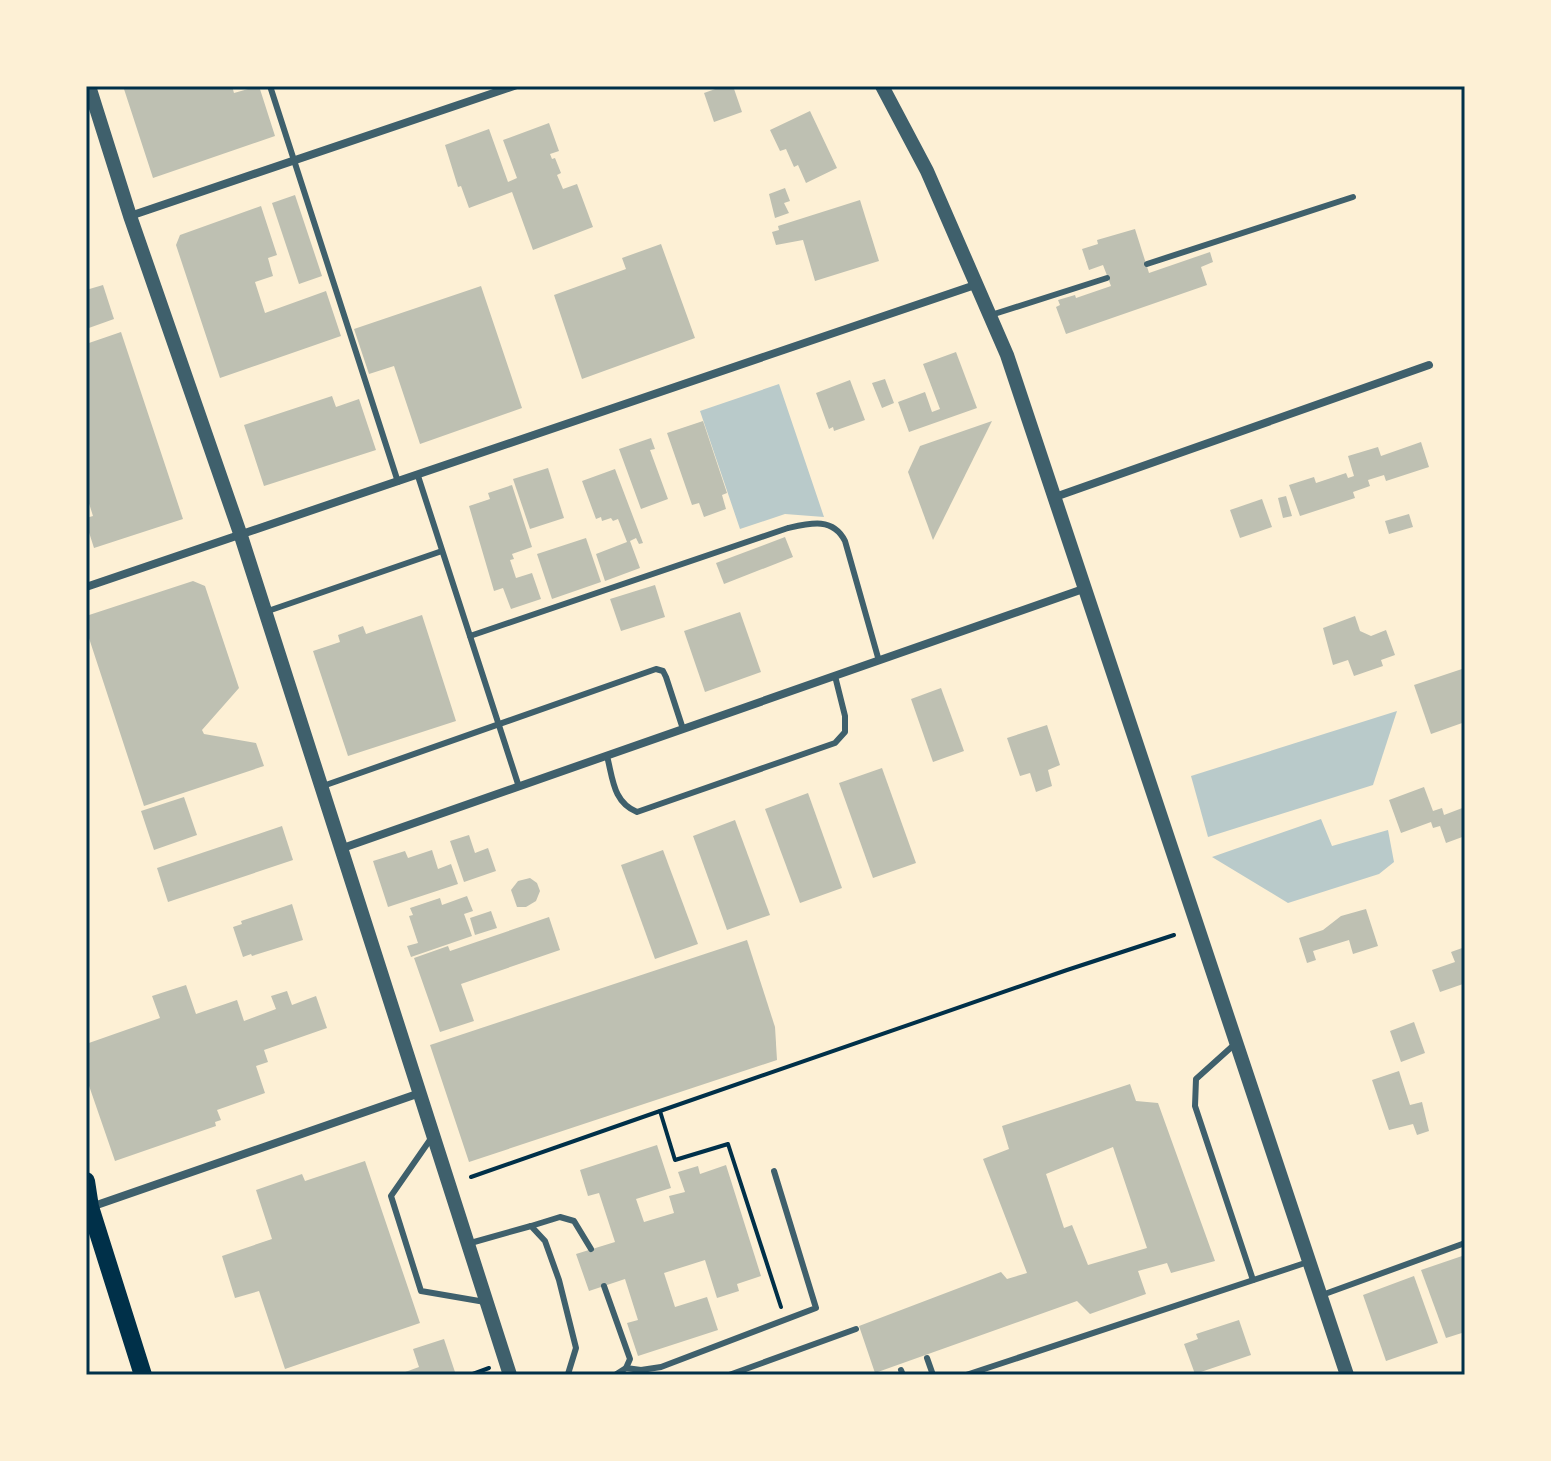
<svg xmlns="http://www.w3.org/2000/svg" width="1551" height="1461" viewBox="0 0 1551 1461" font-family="Poppins,sans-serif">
  <rect width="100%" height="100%" fill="#fdf0d5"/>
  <!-- green -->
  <g fill="#b9caca">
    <polygon points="779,384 824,517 785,514 740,529 700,411"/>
    <polygon points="1397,711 1373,785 1208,837 1191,776"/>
    <polygon points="1321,819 1332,846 1388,830 1394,862 1379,874 1288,903 1212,857"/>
  </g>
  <!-- building -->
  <g fill="#bec0b2" fill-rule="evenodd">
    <polygon points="123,86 232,86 234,93 259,86 275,136 153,178"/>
    <polygon points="724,86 733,86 742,112 714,122 704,93"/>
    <polygon points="810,111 837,168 806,183 798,165 794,167 786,149 780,151 770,130"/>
    <polygon points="549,123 559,151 550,154 552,159 555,158 561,173 557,175 563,189 577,184 593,227 533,250 512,192 469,208 461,186 458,187 445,145 489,129 508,182 517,178 503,140"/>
    <polygon points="785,188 790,201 784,203 789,213 775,218 769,194"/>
    <polygon points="295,195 322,276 299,284 272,203"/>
    <polygon points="860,200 879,261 815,281 803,240 776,245 772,232 779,230 778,226"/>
    <polygon points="261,206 277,255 268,258 273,276 255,282 265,313 326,291 341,336 220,378 176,245 180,235"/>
    <polygon points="1135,229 1149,273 1210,252 1213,262 1201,267 1207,285 1066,334 1056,307 1060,305 1058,300 1075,295 1076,298 1111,286 1103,265 1089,270 1082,249 1098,244 1097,240"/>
    <polygon points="661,244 695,338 582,379 554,295 626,269 622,258"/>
    <polygon points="103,285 114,319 86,329 86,290"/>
    <polygon points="481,286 522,408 420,444 394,366 369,374 354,329"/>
    <polygon points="121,332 183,519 94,548 86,523 86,518 93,516 86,494 86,344"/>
    <polygon points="956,352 977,408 909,432 898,402 925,392 932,412 940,409 923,364"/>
    <polygon points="885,379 894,403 882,408 872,383"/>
    <polygon points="850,380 865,420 834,431 833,427 829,429 816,393"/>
    <polygon points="332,396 336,407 359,399 376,450 264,486 244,425"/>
    <polygon points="703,421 727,493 722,495 726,509 704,517 699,503 692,505 667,433"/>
    <polygon points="992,421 933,540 908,472 920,446"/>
    <polygon points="651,438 655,449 650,450 668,499 641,509 619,449"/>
    <polygon points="1421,442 1429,467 1386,481 1384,475 1368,480 1370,486 1353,492 1355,498 1300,516 1289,485 1314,477 1316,483 1346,473 1348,478 1354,476 1348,456 1378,447 1381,456"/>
    <polygon points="548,468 564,518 530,529 513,479"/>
    <polygon points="615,469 643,543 639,544 636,538 630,541 640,568 605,581 596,554 627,542 618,519 613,521 611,518 602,521 601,517 596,519 582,481"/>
    <polygon points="512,485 532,547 512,554 514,559 510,560 516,578 532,573 541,599 511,609 503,588 494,591 469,506 490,499 488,493"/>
    <polygon points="1286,496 1292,516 1283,518 1278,498"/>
    <polygon points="1262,499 1272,527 1240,538 1230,510"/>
    <polygon points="1409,514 1413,527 1389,534 1385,521"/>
    <polygon points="785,537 793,557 724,584 716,563"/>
    <polygon points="586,538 601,582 552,599 537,554"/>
    <polygon points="193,581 205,586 239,688 202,730 204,734 256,743 264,766 144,806 86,629 86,616"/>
    <polygon points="655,585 665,617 621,631 610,599"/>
    <polygon points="740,612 761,672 705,692 684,631"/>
    <polygon points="422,615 456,721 348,756 313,651 340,642 338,635 363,626 366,634"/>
    <polygon points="1355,616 1360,631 1371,636 1386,630 1395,655 1381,660 1383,666 1354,676 1348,660 1333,665 1323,628"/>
    <polygon points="1465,668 1465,722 1431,734 1414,685"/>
    <polygon points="941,688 964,751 933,762 911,699"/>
    <polygon points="1047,725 1060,765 1048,770 1052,786 1036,792 1030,773 1020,776 1007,738"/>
    <polygon points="882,768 916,863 873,878 839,783"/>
    <polygon points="1424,787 1433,811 1442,808 1444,815 1465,807 1465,836 1446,843 1440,826 1433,828 1431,822 1401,833 1389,800"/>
    <polygon points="808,793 842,888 800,903 765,809"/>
    <polygon points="184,797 197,835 154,850 141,811"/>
    <polygon points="735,820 770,915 727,930 693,836"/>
    <polygon points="282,826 293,860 168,902 157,868"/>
    <polygon points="469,835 475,853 488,848 496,871 464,882 450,841"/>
    <polygon points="432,850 438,869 451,864 458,884 388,907 373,861 405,851 408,858"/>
    <polygon points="663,850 698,944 655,959 621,865"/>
    <polygon points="530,878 537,883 540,891 536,901 526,907 517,907 511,890 518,881"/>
    <polygon points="467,896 473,911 464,914 472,936 411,957 407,946 418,943 409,916 413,915 410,908 440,898 442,905"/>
    <polygon points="292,904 303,940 252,956 251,954 243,957 233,927 242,924 241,921"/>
    <polygon points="1366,909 1378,946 1353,954 1349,940 1313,951 1316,960 1307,963 1299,938 1323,930 1341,916"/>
    <polygon points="491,911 497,928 475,935 470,918"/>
    <polygon points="549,917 560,950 461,984 474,1021 440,1032 414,958 448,946 450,951"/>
    <polygon points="747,940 775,1027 777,1060 469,1162 430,1045"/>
    <polygon points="1465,947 1465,989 1463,984 1440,992 1432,970 1455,962 1451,952"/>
    <polygon points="186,985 196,1014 237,1000 244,1021 276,1009 271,996 287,991 292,1005 316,996 327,1028 264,1050 268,1062 256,1066 265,1093 217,1110 221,1120 215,1122 216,1126 115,1161 86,1077 86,1044 160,1018 152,996"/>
    <polygon points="1414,1022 1425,1053 1401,1062 1390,1031"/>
    <polygon points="1399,1071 1410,1105 1422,1102 1429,1131 1417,1135 1413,1124 1389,1130 1372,1080"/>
    <path d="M1130,1084L1136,1101L1158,1103L1215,1261L1171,1273L1167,1263L1138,1271L1146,1294L1090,1314L1077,1301L875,1373L859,1326L1001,1272L1007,1279L1027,1273L983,1159L1009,1149L1002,1126ZM1113,1147L1147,1248L1088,1265L1072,1225L1064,1228L1046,1174Z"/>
    <polygon points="657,1145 671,1188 636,1199 644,1222 674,1213 669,1196 685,1192 678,1172 698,1166 700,1174 726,1165 761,1276 737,1284 739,1291 717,1298 705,1260 664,1273 675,1307 707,1297 718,1330 638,1356 627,1323 638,1320 625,1279 589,1291 576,1254 615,1242 599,1193 588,1196 580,1170"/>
    <polygon points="365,1161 420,1323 285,1369 259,1291 235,1298 222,1256 272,1239 256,1190 302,1174 305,1181"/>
    <polygon points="1465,1255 1465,1332 1446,1338 1421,1270"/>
    <polygon points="1414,1276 1438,1343 1386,1361 1363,1295"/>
    <polygon points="1239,1320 1251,1355 1195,1374 1184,1344 1198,1339 1196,1334"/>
    <polygon points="444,1339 456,1375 397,1375 419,1367 413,1349"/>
  </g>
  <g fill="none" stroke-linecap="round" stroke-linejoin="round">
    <!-- path -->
    <g stroke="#003049" stroke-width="4">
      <polyline points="660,1111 1067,970 1174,935"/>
      <polyline points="471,1177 660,1111 675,1160 728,1144 781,1307"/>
      <polyline points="470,1375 489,1368"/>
    </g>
    <!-- service -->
    <g stroke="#3f606c" stroke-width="6">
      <polyline points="270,86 398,482"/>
      <polyline points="1147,264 1353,197"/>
      <polyline points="991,315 1107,278"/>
      <polyline points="418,476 519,787"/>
      <polyline points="268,611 442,551"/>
      <path d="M470,636L788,528C810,523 833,517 845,541L879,661"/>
      <path d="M607,756C613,779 613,802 637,812L835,743L845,732V716L835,676"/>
      <polyline points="323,786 656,669 663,671 666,677 683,729"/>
      <polyline points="1236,1043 1196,1079 1195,1106 1253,1280"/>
      <polyline points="432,1137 391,1196 421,1291 485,1302"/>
      <polyline points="531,1226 560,1217 574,1221 591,1249"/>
      <polyline points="467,1244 531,1226 545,1241 559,1280 576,1348 568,1374 566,1375"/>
      <polyline points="604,1286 630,1359 626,1368 615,1375"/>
      <polyline points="1322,1295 1465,1243"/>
      <polyline points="927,1358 933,1375"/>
      <polyline points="626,1368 641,1370 661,1367 816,1308 774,1171"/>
      <polyline points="901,1370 903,1375"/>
      <polyline points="729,1375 856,1329"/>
      <polyline points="966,1375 1308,1262"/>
    </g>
    <!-- minor -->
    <g stroke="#3f606c" stroke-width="8">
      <polyline points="130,216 514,86"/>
      <polyline points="1055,497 1429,365"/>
      <polyline points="86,587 978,284"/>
      <polyline points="340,849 1086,588"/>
      <polyline points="91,1207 417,1094"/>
    </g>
    <!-- tertiary -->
    <g stroke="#3f606c" stroke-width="14">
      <polyline points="89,86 130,216 241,536 510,1375"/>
      <polyline points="882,86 927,171 1007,355 1347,1375"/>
    </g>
    <!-- primary -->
    <polyline stroke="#003049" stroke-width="18" points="86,1181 90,1207 143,1375"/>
  </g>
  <!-- border -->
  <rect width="1551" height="1461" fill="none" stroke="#fdf0d5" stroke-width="176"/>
  <rect x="88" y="88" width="1375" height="1285" fill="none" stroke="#003049" stroke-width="3"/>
</svg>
